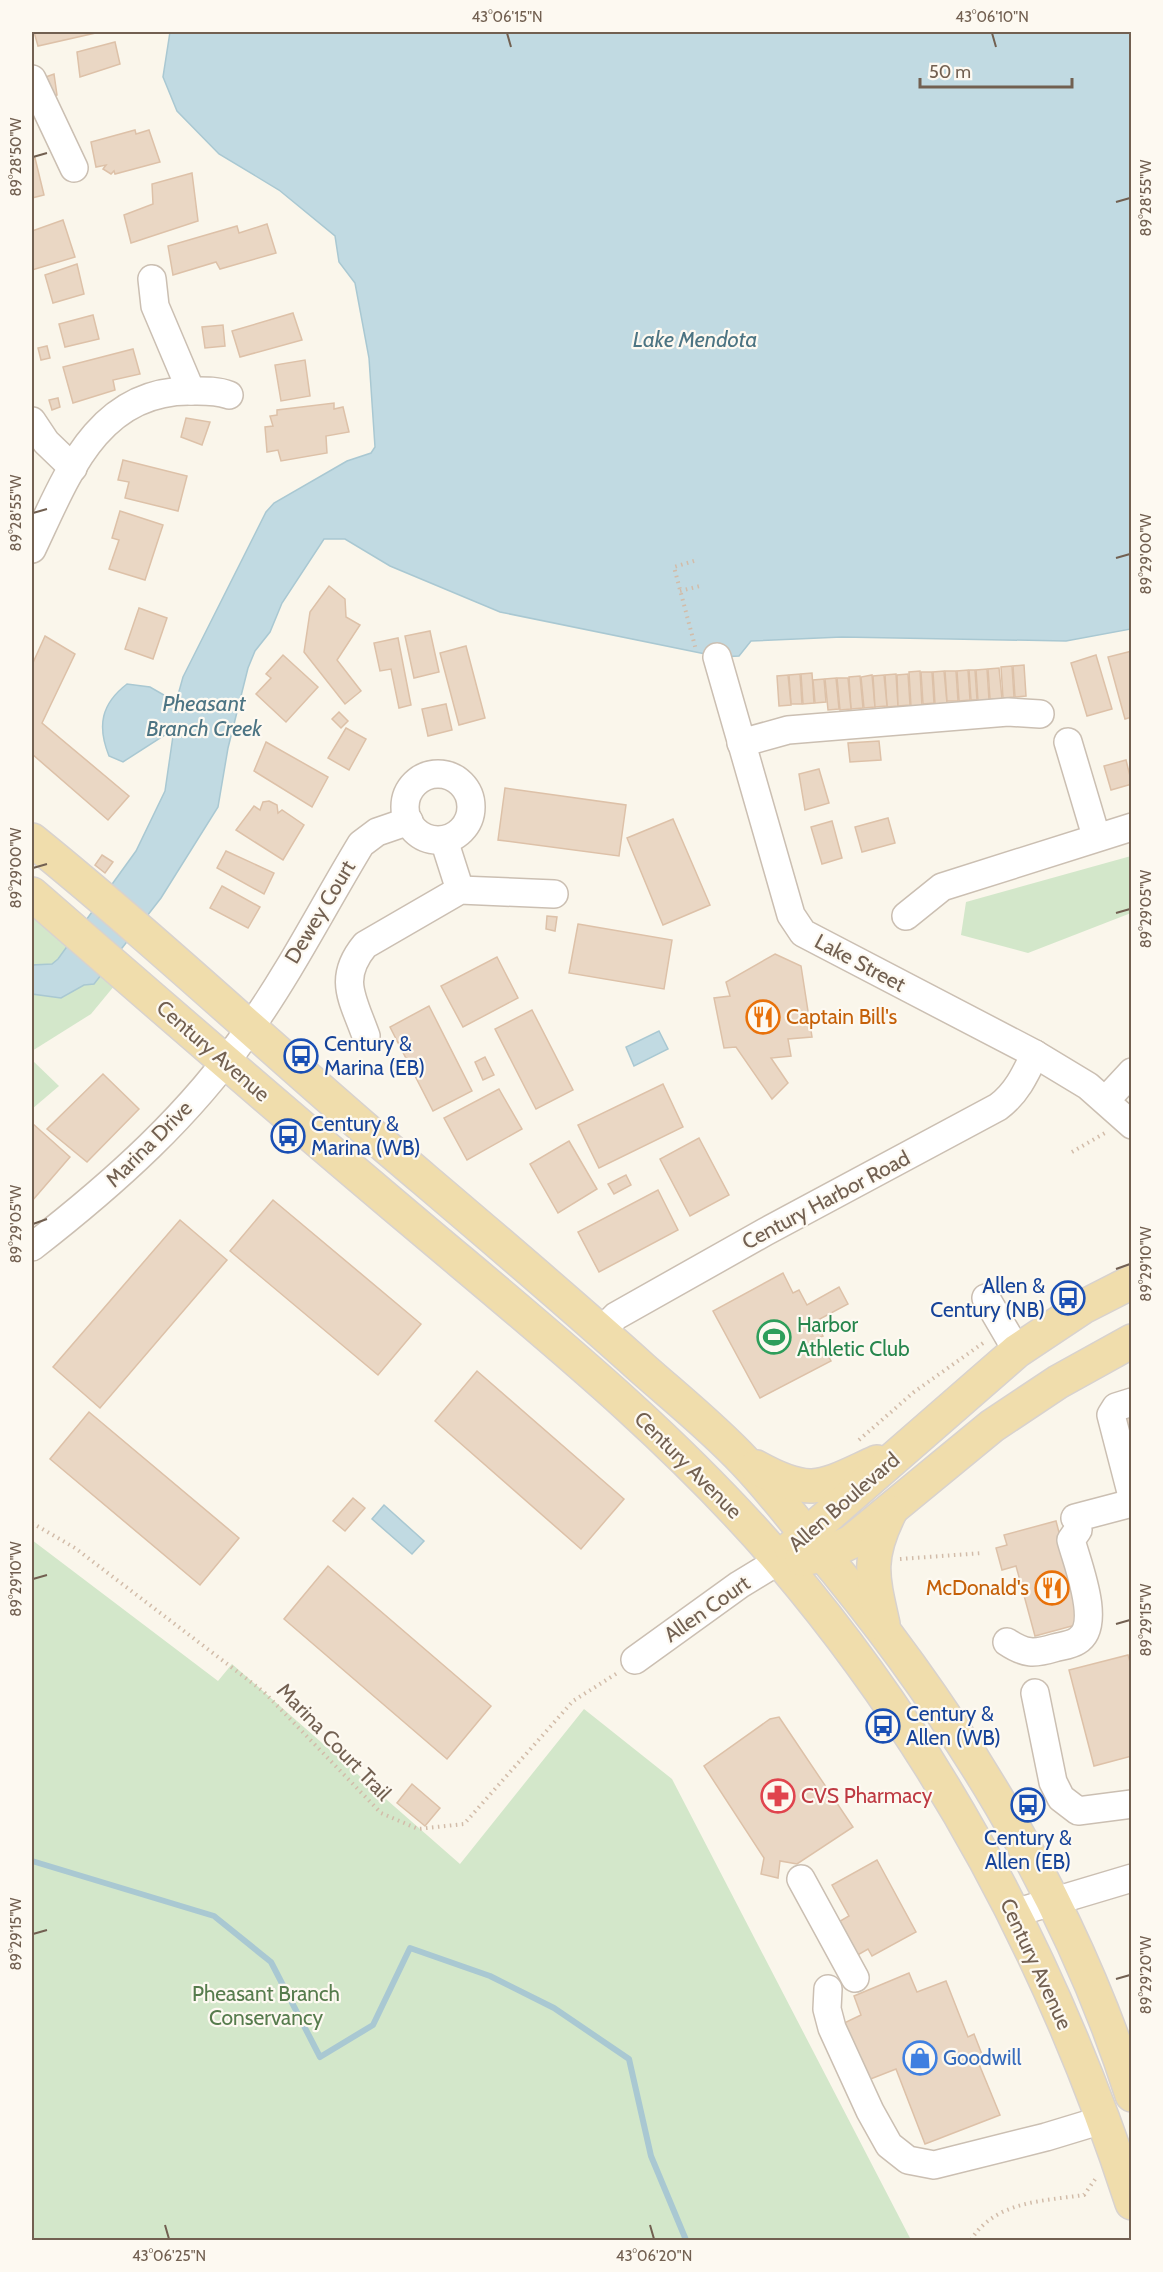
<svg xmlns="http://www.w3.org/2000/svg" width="1163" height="2272" viewBox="0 0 1163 2272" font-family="Cabin,sans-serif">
  <rect width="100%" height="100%" fill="#faf6eb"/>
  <!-- green -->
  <g fill="#d3e7ca">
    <polygon points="1131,856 1131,913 1028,953 961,935 966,902"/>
    <polygon points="32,894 124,974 91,1014 32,1051"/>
    <polygon points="32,1060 59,1086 32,1109"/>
    <polygon points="32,1540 218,1681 232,1664 460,1864 584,1709 672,1779 910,2238 913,2240 32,2240"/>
  </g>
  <!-- water -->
  <g fill="#c1dae2" stroke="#a9c8d2" stroke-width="1.5">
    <path d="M170,32H1131V629L1066,641L842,637L751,641L739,656L720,657L500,612L390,566L345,539H324L282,603L270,632L255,651L248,668L228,748L218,807L161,898L94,984L84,985L61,998L32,994V965L52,964L58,959L136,851L165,791L174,729L123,762L109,756C97,726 101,704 127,684L150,687L176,702L183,677L266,512L274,503L347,461L371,453L375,447L369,358L355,283L339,262L335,236L279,190L219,154L177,111L163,77Z"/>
    <polygon points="659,1031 668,1049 634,1066 626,1047"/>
    <polygon points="384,1505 424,1541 412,1554 372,1519"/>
  </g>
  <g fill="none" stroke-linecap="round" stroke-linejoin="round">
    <!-- stream -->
    <polyline stroke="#a9c8d2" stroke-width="6" points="32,1861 214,1916 271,1962 320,2057 373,2025 410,1948 490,1976 554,2008 629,2059 651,2156 686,2240"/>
  </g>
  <!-- building -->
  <g fill="#ead7c4" stroke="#ddc1a8" stroke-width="1.5">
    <polygon points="34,32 100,32 38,46"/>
    <polygon points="115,42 120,64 80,77 77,52"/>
    <polygon points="54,74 57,95 42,101 40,79"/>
    <polygon points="135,130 136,134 149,130 160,162 115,174 114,171 111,174 103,169 106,165 96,167 91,142"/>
    <polygon points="35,158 44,195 32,198 32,159"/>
    <polygon points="192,173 198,221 131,243 124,215 153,204 152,184"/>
    <polygon points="63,220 75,257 32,270 32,231"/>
    <polygon points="267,224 276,253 220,269 216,262 173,275 168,246 237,226 239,233"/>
    <polygon points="77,264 84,294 53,303 45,275"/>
    <polygon points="293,313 302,340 240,357 232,331"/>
    <polygon points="93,315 99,339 65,347 59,324"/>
    <polygon points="223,325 225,346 205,348 202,327"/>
    <polygon points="47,346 50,358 41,360 38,348"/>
    <polygon points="133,349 140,374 113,380 115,390 73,403 63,367"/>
    <polygon points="305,360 310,396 281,401 275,365"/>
    <polygon points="58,398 60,407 52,410 49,400"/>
    <polygon points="334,403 334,409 343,407 349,432 326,436 327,453 281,461 278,450 267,452 265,427 273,426 270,416 277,415 277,410"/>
    <polygon points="186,418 210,422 202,445 181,437"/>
    <polygon points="123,460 187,476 178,511 125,498 129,482 118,480"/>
    <polygon points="120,511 163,525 145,580 109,569 119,540 112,538"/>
    <polygon points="329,586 345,599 346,617 360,625 337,660 361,691 345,704 304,652 310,612"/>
    <polygon points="139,608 167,618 153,659 125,649"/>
    <polygon points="430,631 439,672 414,678 405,636"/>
    <polygon points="45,636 75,654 42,723 129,796 108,820 32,754 32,665"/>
    <polygon points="398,638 411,705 399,708 391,669 380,671 374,643"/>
    <polygon points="466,646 485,718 459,725 440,653"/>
    <polygon points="1132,651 1132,717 1125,719 1108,657"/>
    <polygon points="283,655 318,687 286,722 256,694 271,678 266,674"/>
    <polygon points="1096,655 1112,709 1087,716 1071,663"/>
    <polygon points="1024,665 1026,696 1015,697 1013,666"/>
    <polygon points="1012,666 1014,697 1003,698 1001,667"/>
    <polygon points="999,668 1002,699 990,699 988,669"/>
    <polygon points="987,669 989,700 978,701 976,670"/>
    <polygon points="968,670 970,700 959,701 957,671"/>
    <polygon points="969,670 975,670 977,700 971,700"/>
    <polygon points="920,671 922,706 911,707 909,672"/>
    <polygon points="944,671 947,703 935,704 933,672"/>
    <polygon points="945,671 956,671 958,701 947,701"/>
    <polygon points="921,672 932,672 934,703 923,704"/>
    <polygon points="812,673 814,703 803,704 801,674"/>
    <polygon points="800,674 802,704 791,704 789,675"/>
    <polygon points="896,674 898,706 887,707 885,675"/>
    <polygon points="908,674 910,705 898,706 897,675"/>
    <polygon points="788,675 791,705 779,706 777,676"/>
    <polygon points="872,675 875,707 864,708 861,677"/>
    <polygon points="884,675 887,706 875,707 873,676"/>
    <polygon points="860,676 863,708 851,709 849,677"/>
    <polygon points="836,678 839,709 828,710 825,679"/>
    <polygon points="837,678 848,678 851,709 840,710"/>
    <polygon points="824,679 826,702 815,703 813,680"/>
    <polygon points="446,704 452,730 428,736 422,709"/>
    <polygon points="339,712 348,721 341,728 332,719"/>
    <polygon points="346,728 366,739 349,770 328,758"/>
    <polygon points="879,741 881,760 850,762 848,743"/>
    <polygon points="266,742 328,777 312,807 254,771"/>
    <polygon points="1126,760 1132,784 1111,790 1104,766"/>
    <polygon points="819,769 829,803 805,810 799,774"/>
    <polygon points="505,788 626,805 619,856 498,840"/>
    <polygon points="269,801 277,805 278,813 282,810 304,825 283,860 236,830 254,806 260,810 263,802"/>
    <polygon points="888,818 895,843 862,852 855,827"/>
    <polygon points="673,819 710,905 663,925 627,838"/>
    <polygon points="832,821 842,858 822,864 811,827"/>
    <polygon points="226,851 274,873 264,894 217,868"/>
    <polygon points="102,855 113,862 105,873 95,865"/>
    <polygon points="222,886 260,907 248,928 210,908"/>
    <polygon points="547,916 557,917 555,931 546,929"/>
    <polygon points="578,924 672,940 664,989 569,973"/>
    <polygon points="775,954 801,966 812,1037 788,1039 791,1056 771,1058 788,1083 772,1099 736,1047 724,1048 714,998 730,996 726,982"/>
    <polygon points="497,957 518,998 463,1027 441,986"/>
    <polygon points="429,1006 472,1091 433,1111 390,1027"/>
    <polygon points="532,1010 573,1090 536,1109 495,1029"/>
    <polygon points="485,1057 494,1075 483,1080 475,1062"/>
    <polygon points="103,1074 139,1109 87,1162 47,1129"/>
    <polygon points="663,1084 683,1127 599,1168 578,1125"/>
    <polygon points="499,1089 522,1129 467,1160 444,1118"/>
    <polygon points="32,1123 70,1157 32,1201"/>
    <polygon points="699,1138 729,1195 690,1216 660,1159"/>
    <polygon points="569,1141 597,1189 558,1213 530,1164"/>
    <polygon points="626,1175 631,1185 614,1194 608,1184"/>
    <polygon points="658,1190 678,1230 599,1272 578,1232"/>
    <polygon points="273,1200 421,1324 378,1375 230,1251"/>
    <polygon points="180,1220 227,1260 100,1408 53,1367"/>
    <polygon points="783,1273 793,1293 799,1290 807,1305 839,1287 848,1304 816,1321 823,1336 818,1338 831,1361 760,1398 713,1311"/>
    <polygon points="477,1371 624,1499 581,1549 435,1421"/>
    <polygon points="89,1412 239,1538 200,1585 50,1459"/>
    <polygon points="1132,1413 1132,1468 1118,1417"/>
    <polygon points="353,1498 365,1508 345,1531 333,1521"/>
    <polygon points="1056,1521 1083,1623 1035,1636 1016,1566 1002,1570 996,1548 1007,1545 1004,1535"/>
    <polygon points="328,1566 491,1706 447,1759 284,1619"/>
    <polygon points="1128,1655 1132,1669 1132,1756 1094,1766 1069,1670"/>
    <polygon points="779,1717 853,1827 797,1864 780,1861 778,1878 761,1874 764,1858 704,1766 770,1719"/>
    <polygon points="412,1784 440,1808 425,1826 397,1803"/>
    <polygon points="877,1860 916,1932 872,1956 868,1949 849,1960 830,1927 849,1916 832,1885"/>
    <polygon points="909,1973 917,1992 946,1981 968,2037 974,2034 983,2057 979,2059 979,2064 1000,2115 925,2144 896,2069 868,2080 844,2023 861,2015 854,1996"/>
  </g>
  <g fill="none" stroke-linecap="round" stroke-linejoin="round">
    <!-- minor casing -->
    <g stroke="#cbbfb2" stroke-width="30">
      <g id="minor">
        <polyline points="32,79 74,168"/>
        <polyline points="152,279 155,306 191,391"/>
        <polyline points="32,421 46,442 73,468"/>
        <path d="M32,549C66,478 96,391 189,391C202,391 216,390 229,395"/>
        <polyline points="717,657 791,915 803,933 1035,1054 1088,1086 1132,1125"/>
        <polyline points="1068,742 1096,836"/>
        <polyline points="741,743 788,730 1008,712 1040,714"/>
        <circle cx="438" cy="807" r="33"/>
        <polyline points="444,840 460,890"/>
        <polyline points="906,916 942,887 1132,827"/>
        <path d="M366,1036C353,999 337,979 365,945L460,890L554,894"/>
        <polyline points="1106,1100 1132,1072"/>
        <path d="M32,1247C113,1184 192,1114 250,1028C291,970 324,905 361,844L377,832L409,821"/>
        <polyline points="986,1298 1017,1351"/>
        <path d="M601,1331L616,1316L765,1232L998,1107C1016,1094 1025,1075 1035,1054"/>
        <polyline points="1132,1402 1116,1407 1111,1415 1132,1496"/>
        <polyline points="1075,1518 1132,1503"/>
        <path d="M1007,1642C1025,1654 1034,1654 1054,1648C1061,1646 1071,1645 1077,1641C1103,1626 1077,1563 1071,1540L1078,1530"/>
        <polyline points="635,1660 739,1585 780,1560"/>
        <polyline points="1035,1693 1053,1782 1061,1798 1078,1811 1132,1804"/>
        <polyline points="801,1879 855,1978"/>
        <polyline points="1015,1913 1132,1878"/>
        <polyline points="828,1989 827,2009 832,2028 870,2111 889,2145 908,2160 934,2165 1046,2137 1102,2120"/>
      </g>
    </g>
    <!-- major casing -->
    <g stroke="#d8d2ce" stroke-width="36">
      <g id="major">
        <path d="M32,840C153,938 267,1045 385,1146C472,1220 559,1293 643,1369C677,1399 713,1428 744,1461C769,1487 792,1517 815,1545C951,1706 1068,1893 1132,2095"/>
        <path d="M32,894C157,1003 283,1112 410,1219C539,1328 672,1434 782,1563C941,1750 1056,1969 1132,2203"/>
        <path d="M756,1467C812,1498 822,1487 877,1462"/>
        <polyline points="791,1548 1017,1351 1083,1307 1132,1282"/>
        <polyline points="802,1559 823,1555 851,1542 992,1426 1058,1382 1132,1341"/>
        <path d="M883,1624C872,1576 867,1558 890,1512"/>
      </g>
    </g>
    <!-- path -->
    <g stroke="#d2bca9" stroke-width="4" stroke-dasharray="1.5 4.5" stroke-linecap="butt">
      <polyline points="694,561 674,567 696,650"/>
      <polyline points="680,591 700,586"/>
      <polyline points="1072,1152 1105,1133"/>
      <polyline points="859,1440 914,1392 986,1341"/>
      <polyline points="32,1523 75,1548 264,1692 381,1813 418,1829 464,1824 573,1701 619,1672"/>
      <polyline points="900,1559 983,1553"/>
      <path d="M971,2240C995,2201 1043,2201 1084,2195L1096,2178"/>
    </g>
    <!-- minor -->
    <use href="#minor" stroke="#fff" stroke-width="27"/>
    <!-- major -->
    <use href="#major" stroke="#f0ddac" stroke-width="33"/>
  </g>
  <!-- ticks -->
  <path fill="none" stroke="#726051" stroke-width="2" d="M507,33L511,47M992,33L996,47M33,157L47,153M1116,202L1130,198M33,513L47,509M1116,558L1130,554M33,868L47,864M1116,913L1130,909M33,1224L47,1219M1116,1269L1130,1264M33,1579L47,1575M1116,1624L1130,1620M33,1934L47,1930M1116,1979L1130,1975M165,2225L169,2239M650,2225L654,2239"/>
  <!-- icons -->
  <defs>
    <g id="restaurant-ring" transform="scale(1.725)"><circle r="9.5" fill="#fdf9f1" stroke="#e8710a" stroke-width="1.5"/><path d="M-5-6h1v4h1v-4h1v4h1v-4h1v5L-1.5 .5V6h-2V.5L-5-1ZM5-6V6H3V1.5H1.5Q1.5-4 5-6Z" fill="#e8710a"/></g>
    <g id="bus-ring" transform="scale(1.725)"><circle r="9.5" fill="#fdf9f1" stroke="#1a4fb4" stroke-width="1.5"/><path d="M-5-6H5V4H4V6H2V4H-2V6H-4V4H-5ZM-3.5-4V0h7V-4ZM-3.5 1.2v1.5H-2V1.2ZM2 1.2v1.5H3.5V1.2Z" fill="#1a4fb4"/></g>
    <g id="stadium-ring" transform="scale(1.725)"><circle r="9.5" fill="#fdf9f1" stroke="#2e9e5b" stroke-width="1.5"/><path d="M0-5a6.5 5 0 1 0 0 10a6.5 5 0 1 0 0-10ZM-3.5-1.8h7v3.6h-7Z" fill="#2e9e5b"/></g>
    <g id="pharmacy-ring" transform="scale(1.725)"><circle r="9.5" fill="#fdf9f1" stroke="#e0444e" stroke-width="1.5"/><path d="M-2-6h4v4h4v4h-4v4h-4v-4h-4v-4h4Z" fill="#e0444e"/></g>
    <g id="shop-ring" transform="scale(1.725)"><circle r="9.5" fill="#fdf9f1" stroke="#3f7fe0" stroke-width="1.5"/><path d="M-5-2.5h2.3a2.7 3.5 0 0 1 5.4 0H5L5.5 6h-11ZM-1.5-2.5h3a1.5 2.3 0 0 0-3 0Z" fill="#3f7fe0"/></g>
  </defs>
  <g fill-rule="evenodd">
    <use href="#restaurant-ring" x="763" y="1017"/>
    <use href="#bus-ring" x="301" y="1056"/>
    <use href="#bus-ring" x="288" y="1136"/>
    <use href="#bus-ring" x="1068" y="1298"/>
    <use href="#stadium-ring" x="774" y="1337"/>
    <use href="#restaurant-ring" x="1052" y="1588"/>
    <use href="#bus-ring" x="883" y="1726"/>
    <use href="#pharmacy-ring" x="778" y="1796"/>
    <use href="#bus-ring" x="1028" y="1805"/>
    <use href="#shop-ring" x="920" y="2058"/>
  </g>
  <g text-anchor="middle" stroke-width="4.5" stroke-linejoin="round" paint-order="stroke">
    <!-- street labels -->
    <g font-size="21" fill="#726051" stroke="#fdf9f1">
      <text transform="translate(320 912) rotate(-59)" y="7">Dewey Court</text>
      <text transform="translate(860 963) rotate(28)" y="7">Lake Street</text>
      <text transform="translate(213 1051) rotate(41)" y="7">Century Avenue</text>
      <text transform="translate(149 1144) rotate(-45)" y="7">Marina Drive</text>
      <text transform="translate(826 1200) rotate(-28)" y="7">Century Harbor Road</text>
      <text transform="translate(688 1465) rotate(45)" y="7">Century Avenue</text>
      <text transform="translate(844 1502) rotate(-41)" y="7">Allen Boulevard</text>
      <text transform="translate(707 1609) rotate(-35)" y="7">Allen Court</text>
      <text transform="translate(334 1742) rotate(46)" y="7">Marina Court Trail</text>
      <text transform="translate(1036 1964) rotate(65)" y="7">Century Avenue</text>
    </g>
    <!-- food labels -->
    <g font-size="21" fill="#c56008" stroke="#fdf9f1" text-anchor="start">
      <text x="786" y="1024">Captain Bill's</text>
      <text x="1029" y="1595" text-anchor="end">McDonald's</text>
    </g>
    <!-- transit labels -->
    <g font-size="21" fill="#164399" stroke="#fdf9f1" text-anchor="start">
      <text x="324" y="1051">Century &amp;<tspan x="324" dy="24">Marina (EB)</tspan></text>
      <text x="311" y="1131">Century &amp;<tspan x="311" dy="24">Marina (WB)</tspan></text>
      <text x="1045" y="1293" text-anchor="end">Allen &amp;<tspan x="1045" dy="24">Century (NB)</tspan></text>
      <text x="906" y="1721">Century &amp;<tspan x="906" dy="24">Allen (WB)</tspan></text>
      <text x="1028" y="1845" text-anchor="middle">Century &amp;<tspan x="1028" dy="24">Allen (EB)</tspan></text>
    </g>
    <!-- leisure labels -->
    <g font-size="21" fill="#27864d" stroke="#fdf9f1" text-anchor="start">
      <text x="797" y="1332">Harbor<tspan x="797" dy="24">Athletic Club</tspan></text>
    </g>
    <!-- health labels -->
    <g font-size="21" fill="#be3a42" stroke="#fdf9f1" text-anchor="start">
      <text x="801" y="1803">CVS Pharmacy</text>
    </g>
    <!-- park labels -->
    <g font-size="21" fill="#567c4d" stroke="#fdf9f1">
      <text x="266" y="2001">Pheasant Branch<tspan x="266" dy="24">Conservancy</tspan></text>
    </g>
    <!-- shop labels -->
    <g font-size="21" fill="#366cbe" stroke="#fdf9f1" text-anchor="start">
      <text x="943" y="2065">Goodwill</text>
    </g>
    <!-- water labels -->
    <g font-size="22" font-style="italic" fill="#4c7483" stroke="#fdf9f1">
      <text x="695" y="347">Lake Mendota</text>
      <text x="204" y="711">Pheasant<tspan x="204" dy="25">Branch Creek</tspan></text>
    </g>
  </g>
  <!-- border -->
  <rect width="1163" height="2272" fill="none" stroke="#fdf9f1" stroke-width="66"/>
  <!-- scale -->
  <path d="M920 78v9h152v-9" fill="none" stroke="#726051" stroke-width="3"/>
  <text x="929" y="78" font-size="18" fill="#726051" stroke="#fdf9f1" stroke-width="4.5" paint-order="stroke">50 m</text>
  <rect x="33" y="33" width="1097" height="2206" fill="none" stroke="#726051" stroke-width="2"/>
  <g font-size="15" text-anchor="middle" fill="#726051">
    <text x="507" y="22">43°06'15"N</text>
    <text x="992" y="22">43°06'10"N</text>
    <text transform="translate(16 157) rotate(-90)" y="5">89°28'50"W</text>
    <text transform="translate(1146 198) rotate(-90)" y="5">89°28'55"W</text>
    <text transform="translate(16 513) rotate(-90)" y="5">89°28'55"W</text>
    <text transform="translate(1146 554) rotate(-90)" y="5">89°29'00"W</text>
    <text transform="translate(16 868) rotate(-90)" y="5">89°29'00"W</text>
    <text transform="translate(1146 909) rotate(-90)" y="5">89°29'05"W</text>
    <text transform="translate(16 1224) rotate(-90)" y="5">89°29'05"W</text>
    <text transform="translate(1146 1264) rotate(-90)" y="5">89°29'10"W</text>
    <text transform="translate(16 1579) rotate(-90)" y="5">89°29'10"W</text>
    <text transform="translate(1146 1620) rotate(-90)" y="5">89°29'15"W</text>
    <text transform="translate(16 1934) rotate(-90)" y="5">89°29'15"W</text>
    <text transform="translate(1146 1975) rotate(-90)" y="5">89°29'20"W</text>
    <text x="169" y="2261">43°06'25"N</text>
    <text x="654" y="2261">43°06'20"N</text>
  </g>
</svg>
